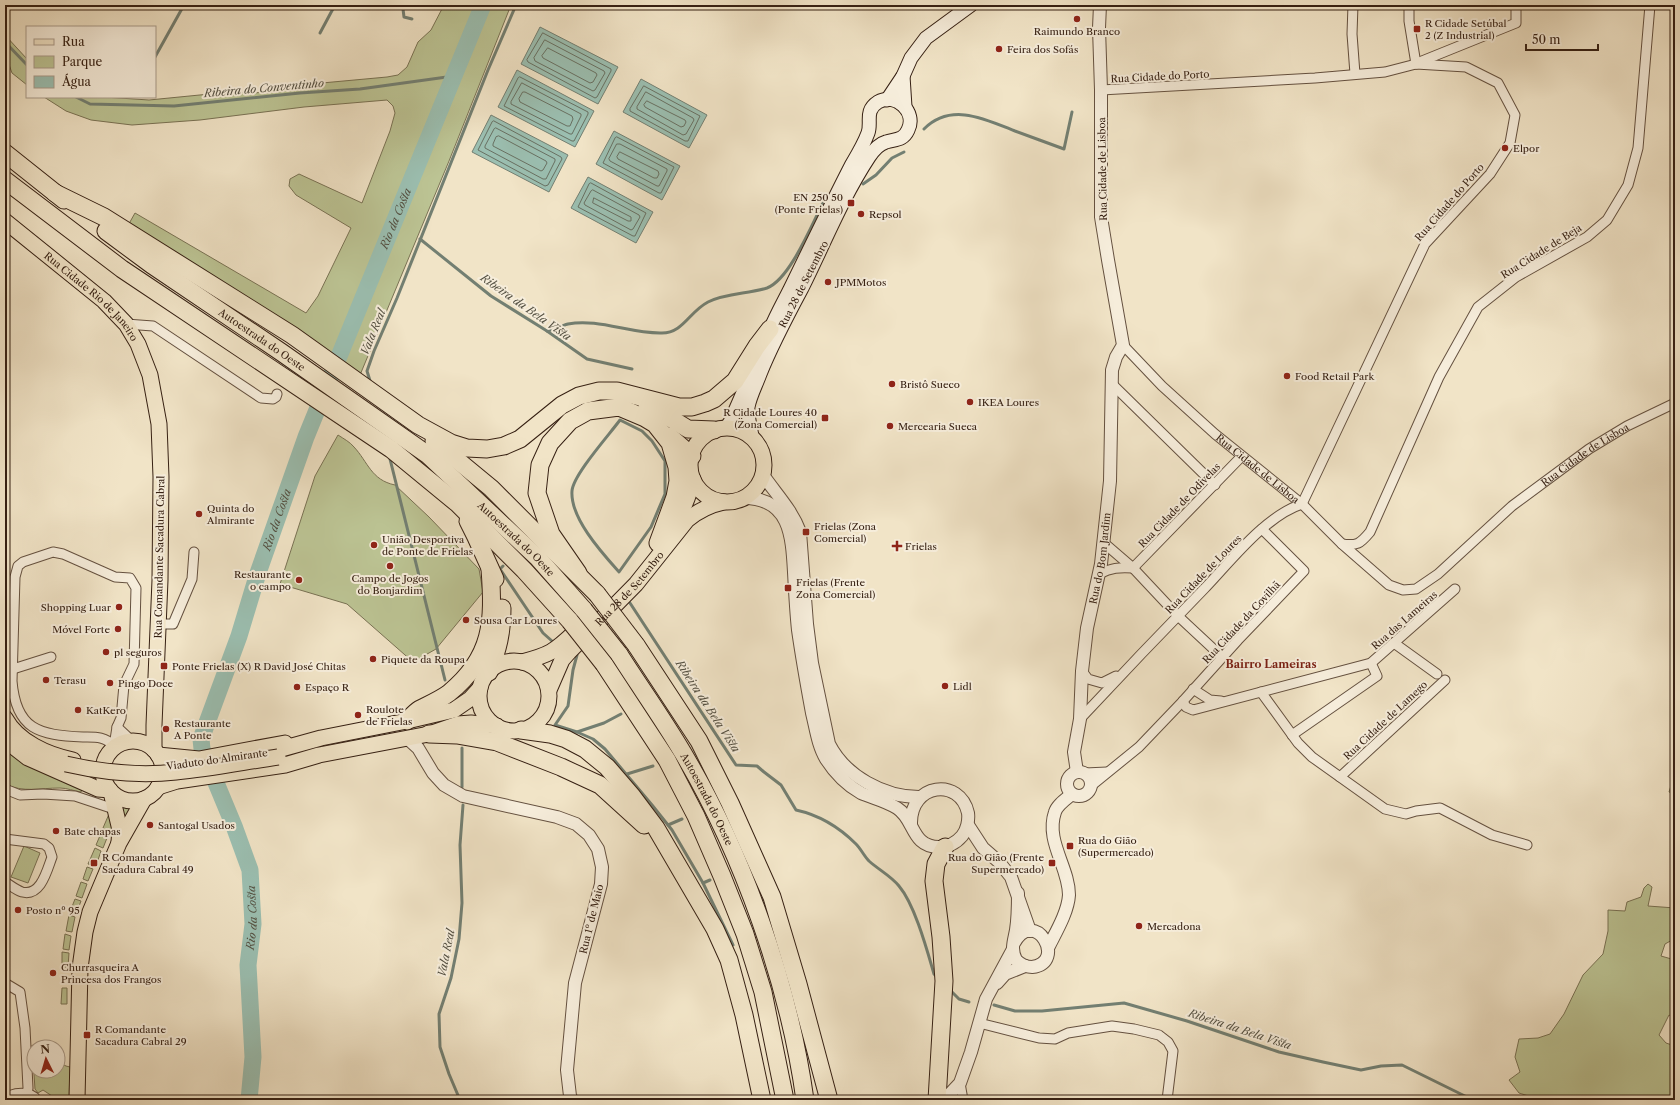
<svg xmlns="http://www.w3.org/2000/svg" width="1680" height="1105" viewBox="0 0 1680 1105" font-family="'Libre Caslon Text',serif">
  <rect width="100%" height="100%" fill="#f1e4c7"/>
  <filter id="stains"><feTurbulence type="fractalNoise" baseFrequency=".005" numOctaves="4"/><feColorMatrix values="0 0 0 0 .2 0 0 0 0 .09 0 0 0 0 .02 0 0 0 .5 -.17"/></filter>
  <radialGradient id="worn" r=".72"><stop offset=".6" stop-color="#630" stop-opacity="0"/><stop offset="1" stop-color="#630" stop-opacity=".3"/></radialGradient>
  <!-- green -->
  <g fill="#bcc494" stroke="#797254">
    <polygon points="444,5 511,5 449,161 360,375 126,229 135,213 306,313 318,296 351,228 296,195 289,186 290,179 299,174 362,203 390,131 395,113 393,106 387,100 304,107 200,120 132,125 91,120 66,111 44,97 104,97 149,100 230,92 253,93 291,90 311,84 387,77 398,75 407,67 418,42 431,30"/>
    <polygon points="5,35 27,59 27,85 12,73 7,59 5,59"/>
    <path d="M338,435C344,439 350,442 354,447C368,462 371,480 395,485L429,517L479,569L483,592L436,649L413,662L347,604L280,584L315,476Z"/>
    <path d="M5,748L83,787L81,792C74,791 67,788 60,788C39,788 24,793 5,784Z"/>
    <polygon points="1674,776 1675,776 1675,794 1669,792"/>
    <polygon points="119,802 134,805 123,826"/>
    <polygon points="109,814 113,832 103,828"/>
    <polygon points="102,831 109,833 103,848 96,845"/>
    <polygon points="24,846 40,853 28,883 11,877"/>
    <polygon points="95,848 101,851 98,860 94,859 92,865 88,864"/>
    <polygon points="87,867 93,869 88,881 83,879"/>
    <polygon points="81,882 87,884 82,898 76,896"/>
    <polygon points="1648,884 1652,887 1648,906 1675,908 1674,939 1665,944 1661,956 1675,960 1673,972 1675,973 1675,1018 1669,1015 1659,1035 1666,1043 1675,1046 1675,1100 1541,1100 1519,1093 1509,1080 1520,1072 1515,1057 1519,1039 1538,1038 1550,1034 1564,1014 1583,975 1603,954 1608,931 1608,910 1625,911 1627,902 1641,897 1644,888"/>
    <polygon points="75,899 81,901 76,914 70,912"/>
    <polygon points="69,915 75,917 72,932 66,931"/>
    <polygon points="65,934 71,936 69,950 63,949"/>
    <polygon points="62,952 69,953 68,967 62,967"/>
    <polygon points="62,988 67,988 67,1004 61,1004"/>
    <polygon points="32,1045 35,1047 34,1071 58,1071 58,1062 66,1066 70,1067 69,1100 58,1100 43,1090 38,1093 35,1089"/>
  </g>
  <!-- water -->
  <g fill="#9bbfb1" stroke="#737f72">
    <polygon points="540,27 618,67 598,104 521,64"/>
    <polygon points="517,70 594,111 575,147 498,107"/>
    <polygon points="641,79 707,115 689,148 623,112"/>
    <polygon points="491,115 568,155 549,192 472,152"/>
    <polygon points="614,131 680,166 662,200 596,164"/>
    <polygon points="588,177 653,212 636,243 571,208"/>
  </g>
  <g fill="none" stroke-linecap="round" stroke-linejoin="round">
    <!-- shore -->
    <g stroke="#687062" stroke-width="1">
      <polygon points="543,33 611,69 611,71 597,97 595,98 528,62 527,60"/>
      <polygon points="545,40 604,71 605,73 595,90 593,91 535,61 534,58"/>
      <polygon points="548,48 596,73 597,75 593,82 590,83 543,58 542,56"/>
      <polygon points="520,77 588,112 588,114 574,141 572,141 504,106 518,78"/>
      <polygon points="522,83 581,114 581,116 572,134 570,134 511,104 511,102"/>
      <polygon points="644,86 700,116 688,141 685,141 630,111 630,109"/>
      <polygon points="523,92 525,92 572,116 573,119 570,126 567,126 520,102 519,99"/>
      <polygon points="646,92 693,118 694,120 686,134 683,135 637,109 637,107"/>
      <polygon points="647,101 685,120 686,122 684,126 681,127 645,107 644,105"/>
      <polygon points="494,121 561,157 562,159 548,185 545,186 478,150 492,122"/>
      <polygon points="496,128 555,159 555,161 546,179 543,179 485,148 485,146 494,129"/>
      <polygon points="499,136 546,161 547,163 543,170 541,171 493,146 493,144 496,137"/>
      <polygon points="617,137 674,167 661,193 659,193 603,163 615,138"/>
      <polygon points="617,144 620,144 667,169 667,171 659,186 657,186 610,161 609,159"/>
      <polygon points="620,152 658,171 659,174 657,178 654,178 618,159 617,157"/>
      <polygon points="591,183 646,213 635,236 633,236 578,207 589,184"/>
      <polygon points="593,190 639,215 640,217 633,229 631,230 585,205 584,203 591,191"/>
      <polygon points="594,198 631,217 631,221 628,221 593,203"/>
    </g>
    <!-- stream -->
    <g stroke="#737f72" stroke-width="3">
      <polyline points="405,5 403,9 404,17 412,19"/>
      <polyline points="320,33 335,5"/>
      <polyline points="5,42 27,65"/>
      <polyline points="155,57 184,5"/>
      <polyline points="76,97 90,104 174,106 300,93 360,89 454,76"/>
      <path d="M924,129C951,102 985,119 1015,131C1031,137 1048,143 1064,149L1072,112"/>
      <polyline points="863,184 876,175 892,158 904,152"/>
      <polyline points="420,239 491,296 547,331 587,359 632,369"/>
      <path d="M547,331C554,329 561,326 568,324C598,318 631,334 662,333C683,333 689,312 708,302C726,293 748,294 767,288C791,279 814,219 826,197"/>
      <polyline points="371,384 367,371 374,351 397,298 488,70 516,5"/>
      <path d="M620,420L642,431L652,441L665,461V494L651,527L619,572C602,553 570,518 572,491C573,475 609,435 620,420Z"/>
      <polyline points="389,455 445,680"/>
      <polyline points="503,566 500,569 543,633 552,641"/>
      <path d="M630,603L736,765L757,766L764,772L781,785L796,810C819,815 840,828 856,844C861,849 864,856 869,861C879,870 891,876 899,886C915,905 927,950 934,974L937,977"/>
      <polyline points="577,655 573,670 568,706 555,725 577,732 593,739 605,749 652,805 672,830 703,883 733,945"/>
      <polyline points="577,732 604,723 621,714"/>
      <polyline points="462,748 462,787"/>
      <polyline points="627,774 653,766"/>
      <polyline points="668,825 682,819"/>
      <polyline points="703,883 710,880"/>
      <polyline points="949,989 959,999 969,1002"/>
      <polyline points="994,1005 1015,1011 1042,1011 1124,1003 1187,1021 1279,1052 1323,1062 1361,1070 1381,1066 1402,1065 1473,1100"/>
      <polyline points="460,1100 449,1074 440,1047 439,1014 451,978 459,939 462,903 460,845 463,805"/>
    </g>
    <!-- river -->
    <path stroke="#9bbfb1" stroke-width="17" id="s1" d="M249,1100L253,1057L248,965L253,924L250,870L234,826L202,749L201,739L239,636L258,573L306,437L483,5"/>
    <!-- minor casing -->
    <g stroke="#655140" stroke-width="11">
      <g id="minor">
        <polyline points="1353,5 1352,34 1355,74"/>
        <polyline points="1409,5 1409,21 1416,64"/>
        <polyline points="1417,63 1516,23 1516,5"/>
        <polyline points="1101,90 1315,78 1385,72 1416,64 1466,67 1498,83 1515,115 1510,143 1490,174 1425,244 1302,504"/>
        <polyline points="126,324 153,326 261,398 273,399 276,397 277,394"/>
        <path id="s2" d="M1123,345L1162,386L1215,434L1302,504L1342,544L1389,585L1403,590L1416,589L1438,574L1512,506L1589,449L1627,426L1675,403"/>
        <polyline points="1112,384 1215,485"/>
        <polyline points="1104,543 1133,568 1178,616 1222,657"/>
        <path d="M1342,544C1357,546 1360,544 1370,532L1439,377L1478,307L1516,277L1587,237L1607,220L1628,185L1638,148L1650,5"/>
        <polyline points="1133,568 1241,457"/>
        <path d="M1099,574C1111,568 1119,567 1133,568"/>
        <polyline points="158,624 173,624 192,579 194,552"/>
        <polyline points="1394,643 1437,674"/>
        <polyline points="13,669 51,657"/>
        <polyline points="1082,671 1088,679 1102,683 1116,676"/>
        <polyline points="1193,689 1210,700 1221,701"/>
        <polyline points="1261,692 1298,743 1312,757 1385,809 1406,814 1416,811 1440,808 1492,835 1527,845"/>
        <polyline points="1183,701 1186,707 1193,710 1371,663 1455,589"/>
        <path d="M1080,719C1121,675 1162,632 1204,589C1230,562 1265,516 1302,504"/>
        <polyline points="117,727 132,741"/>
        <polyline points="1292,735 1377,676 1371,663"/>
        <path d="M110,751L114,746L117,727L121,718L124,685L134,664L136,588L130,578L115,577L63,554L53,552L23,562L18,566L15,577L12,681C16,730 39,735 83,737C95,737 105,736 114,746"/>
        <polyline points="1085,773 1107,772"/>
        <polyline points="1340,777 1445,680"/>
        <polyline points="1091,786 1139,747 1183,701 1238,640 1304,571 1262,529"/>
        <polyline points="5,789 20,795 43,794 75,796 114,809"/>
        <path d="M5,839L44,844L49,848L52,857C47,870 41,897 22,892C16,890 10,885 5,882"/>
        <polyline points="5,983 20,992 25,1028 28,1088 27,1094"/>
        <polyline points="979,1023 1039,1038 1055,1039 1068,1033 1112,1026 1134,1029 1159,1035 1168,1042 1173,1051 1167,1100"/>
        <polyline points="960,1083 963,1100"/>
        <path d="M5,1100C12,1091 31,1091 37,1100"/>
      </g>
    </g>
    <!-- tertiary casing -->
    <g stroke="#655140" stroke-width="14">
      <g id="tertiary">
        <path d="M763,475C776,494 792,510 800,532L807,624L812,663L829,744C845,776 884,797 919,797"/>
        <path d="M744,498C790,498 792,536 794,572C795,591 796,611 798,630C802,658 807,686 812,713C816,729 818,746 826,759C835,773 847,785 861,793C873,798 886,801 897,808C915,819 911,847 939,847C948,847 956,843 962,836C967,830 969,820 968,813C960,777 910,783 911,824"/>
        <polyline points="407,738 418,748 433,773 444,785 463,796 557,817 576,824 589,835 598,849 602,867 601,884 575,983 567,1070 570,1096 572,1100"/>
        <circle cx="1079" cy="784" r="12"/>
        <path id="s3" d="M1077,772L1074,752L1080,719L1082,671L1087,628L1101,564L1110,481L1112,370L1116,357L1123,345L1108,260L1101,217V90L1099,28L1100,5"/>
        <polyline points="968,825 983,848 999,862 1011,877 1030,931"/>
        <path d="M1014,943C1035,906 1068,963 1032,967C1026,967 1020,964 1016,960C1014,956 1013,952 1013,948C1013,942 1015,936 1016,930C1018,918 1018,905 1018,893"/>
        <path d="M1049,946C1056,932 1068,912 1069,895C1069,867 1045,841 1055,812C1057,805 1066,799 1072,794"/>
        <polyline points="997,983 1005,974 1025,966"/>
        <polyline points="944,1100 960,1083 971,1052 986,999 1013,949"/>
      </g>
    </g>
    <!-- secondary casing -->
    <g stroke="#362013" stroke-width="15">
      <g id="secondary">
        <polyline points="903,76 905,107"/>
        <polyline points="887,100 903,76 911,58 926,38 971,5"/>
        <path d="M726,428L730,422C744,392 756,360 770,330C777,313 786,298 794,281C813,242 832,203 852,164C858,154 864,144 868,133C872,122 864,111 878,102C896,92 917,112 908,130C903,141 895,139 886,142C879,144 873,151 869,157C842,198 824,244 802,288C787,316 772,344 760,374C756,385 750,396 748,407C747,416 751,428 752,437"/>
      </g>
    </g>
    <!-- primary casing -->
    <g stroke="#362013" stroke-width="17">
      <g id="primary">
        <path id="s4" d="M5,221L104,301L126,324L138,344L150,375L159,424L161,477L160,580L154,725V750"/>
        <circle cx="727" cy="465" r="37"/>
        <path d="M671,526C684,509 688,499 693,479"/>
        <circle cx="514" cy="696" r="35"/>
        <path d="M522,662C549,655 554,652 575,632"/>
        <path id="s5" d="M549,690L562,660L569,652L636,584L687,520C699,510 710,505 724,502"/>
        <path d="M5,718C18,742 48,755 73,760"/>
        <polyline points="5,740 28,758 98,789 110,790"/>
        <circle cx="133" cy="771" r="30"/>
        <polyline points="274,751 321,738 407,721 454,710 470,699 480,688"/>
        <polyline points="158,755 199,759 285,743"/>
        <polyline points="158,787 177,781 285,765 319,755 429,734 458,724 471,723 497,726"/>
        <polyline points="111,792 120,830 119,842"/>
        <polyline points="77,1100 80,968 85,932 90,912 119,843 144,799"/>
      </g>
    </g>
    <!-- motorway casing -->
    <g stroke="#362013" stroke-width="19">
      <g id="motorway">
        <polyline points="5,153 64,200"/>
        <polyline points="5,180 122,269 391,449 458,504 524,570 570,621"/>
        <polyline points="55,193 104,217 292,335 418,425 451,443 467,448 487,449 504,446 520,439 562,405 579,396 599,391 617,391 679,407 692,407 705,403 714,399 735,381 757,346 770,329"/>
        <path id="s6" d="M106,231L152,265L281,352L428,455L538,558L584,610"/>
        <polyline points="647,404 688,429 714,430"/>
        <polyline points="669,436 692,456"/>
        <polyline points="434,441 491,488 597,594"/>
        <polyline points="468,521 476,537 495,579"/>
        <polyline points="578,573 551,534 537,493 540,465 550,443 570,421 588,411 619,407 645,418 655,424 670,443 677,467 678,481 675,497 658,543"/>
        <polyline points="636,645 699,741 730,803 772,897 798,984 829,1100"/>
        <path id="s7" d="M619,654C640,687 663,719 683,753C743,854 789,984 805,1100"/>
        <polyline points="604,664 667,760 696,816 722,876 745,934 763,992 785,1100"/>
        <path d="M489,672C498,649 502,633 502,608"/>
        <path d="M407,721C411,717 415,712 420,709C430,704 441,699 449,693C493,657 494,621 490,569"/>
        <polyline points="521,730 550,734 566,739 585,749 607,767 632,796 656,828 715,929 729,960 744,1015 762,1100"/>
        <polyline points="429,734 457,735 497,742 561,767 600,785 644,825"/>
        <polyline points="937,1100 944,981 941,937 934,881 936,864 945,847"/>
      </g>
    </g>
    <!-- minor -->
    <use href="#minor" stroke="#f6eddb" stroke-width="9"/>
    <!-- tertiary -->
    <use href="#tertiary" stroke="#f6eddb" stroke-width="12"/>
    <!-- secondary -->
    <use href="#secondary" stroke="#f6eddb" stroke-width="13"/>
    <!-- primary -->
    <use href="#primary" stroke="#f1e4c7" stroke-width="15"/>
    <!-- motorway -->
    <use href="#motorway" stroke="#f1e4c7" stroke-width="17"/>
    <!-- primary-bridge casing -->
    <g stroke="#362013" stroke-width="17" stroke-linecap="butt">
      <path id="primary-bridge" d="M66,764C101,772 140,776 176,772C210,769 244,762 278,757"/>
    </g>
    <!-- motorway-bridge casing -->
    <g stroke="#362013" stroke-width="19" stroke-linecap="butt">
      <g id="motorway-bridge">
        <polyline points="597,594 636,645"/>
        <polyline points="584,610 619,654"/>
        <polyline points="570,621 604,664"/>
      </g>
    </g>
    <!-- primary-bridge -->
    <use href="#primary-bridge" stroke="#f1e4c7" stroke-width="15"/>
    <!-- motorway-bridge -->
    <use href="#motorway-bridge" stroke="#f1e4c7" stroke-width="17"/>
  </g>
  <!-- markers -->
  <g fill="#8f2418" stroke="#f6eddb" stroke-width="1.5">
    <circle cx="1077" cy="19" r="4"/>
    <rect x="1413" y="25" width="8" height="8" rx="2"/>
    <circle cx="999" cy="49" r="4"/>
    <circle cx="1505" cy="148" r="4"/>
    <rect x="847" y="199" width="8" height="8" rx="2"/>
    <circle cx="861" cy="214" r="4"/>
    <circle cx="828" cy="282" r="4"/>
    <circle cx="1287" cy="376" r="4"/>
    <circle cx="892" cy="384" r="4"/>
    <circle cx="970" cy="402" r="4"/>
    <rect x="821" y="414" width="8" height="8" rx="2"/>
    <circle cx="890" cy="426" r="4"/>
    <circle cx="199" cy="514" r="4"/>
    <rect x="802" y="528" width="8" height="8" rx="2"/>
    <circle cx="374" cy="545" r="4"/>
    <path d="M895 540h4v4h4v4h-4v4h-4v-4h-4v-4h4z"/>
    <circle cx="390" cy="566" r="4"/>
    <circle cx="299" cy="580" r="4"/>
    <rect x="784" y="584" width="8" height="8" rx="2"/>
    <circle cx="119" cy="607" r="4"/>
    <circle cx="466" cy="620" r="4"/>
    <circle cx="118" cy="629" r="4"/>
    <circle cx="106" cy="652" r="4"/>
    <circle cx="373" cy="659" r="4"/>
    <rect x="160" y="662" width="8" height="8" rx="2"/>
    <circle cx="46" cy="680" r="4"/>
    <circle cx="110" cy="683" r="4"/>
    <circle cx="945" cy="686" r="4"/>
    <circle cx="297" cy="687" r="4"/>
    <circle cx="78" cy="710" r="4"/>
    <circle cx="358" cy="715" r="4"/>
    <circle cx="166" cy="729" r="4"/>
    <circle cx="150" cy="825" r="4"/>
    <circle cx="56" cy="831" r="4"/>
    <rect x="1066" y="842" width="8" height="8" rx="2"/>
    <rect x="90" y="859" width="8" height="8" rx="2"/>
    <rect x="1048" y="859" width="8" height="8" rx="2"/>
    <circle cx="18" cy="910" r="4"/>
    <circle cx="1139" cy="926" r="4"/>
    <circle cx="53" cy="973" r="4"/>
    <rect x="83" y="1031" width="8" height="8" rx="2"/>
  </g>
  <g text-anchor="middle" stroke-width="4" stroke-linejoin="round" paint-order="stroke">
    <!-- poi labels -->
    <g font-size="10" fill="#362013" stroke="#f6eddb" text-anchor="start">
      <text x="1425" y="27">R Cidade Setúbal<tspan x="1425" dy="12">2 (Z Industrial)</tspan></text>
      <text x="1077" y="35" text-anchor="middle">Raimundo Branco</text>
      <text x="1007" y="53">Feira dos Sofás</text>
      <text x="1513" y="152">Elpor</text>
      <text x="843" y="201" text-anchor="end">EN 250 50<tspan x="843" dy="12">(Ponte Frielas)</tspan></text>
      <text x="869" y="218">Repsol</text>
      <text x="836" y="286">JPMMotos</text>
      <text x="1295" y="380">Food Retail Park</text>
      <text x="900" y="388">Bristô Sueco</text>
      <text x="978" y="406">IKEA Loures</text>
      <text x="817" y="416" text-anchor="end">R Cidade Loures 40<tspan x="817" dy="12">(Zona Comercial)</tspan></text>
      <text x="898" y="430">Mercearia Sueca</text>
      <text x="207" y="512">Quinta do<tspan x="207" dy="12">Almirante</tspan></text>
      <text x="814" y="530">Frielas (Zona<tspan x="814" dy="12">Comercial)</tspan></text>
      <text x="382" y="543">União Desportiva<tspan x="382" dy="12">de Ponte de Frielas</tspan></text>
      <text x="905" y="550">Frielas</text>
      <text x="291" y="578" text-anchor="end">Restaurante<tspan x="291" dy="12">o campo</tspan></text>
      <text x="390" y="582" text-anchor="middle">Campo de Jogos<tspan x="390" dy="12">do Bonjardim</tspan></text>
      <text x="796" y="586">Frielas (Frente<tspan x="796" dy="12">Zona Comercial)</tspan></text>
      <text x="111" y="611" text-anchor="end">Shopping Luar</text>
      <text x="474" y="624">Sousa Car Loures</text>
      <text x="110" y="633" text-anchor="end">Móvel Forte</text>
      <text x="114" y="656">pl seguros</text>
      <text x="381" y="663">Piquete da Roupa</text>
      <text x="172" y="670">Ponte Frielas (X) R David José Chitas</text>
      <text x="54" y="684">Terasu</text>
      <text x="118" y="687">Pingo Doce</text>
      <text x="953" y="690">Lidl</text>
      <text x="305" y="691">Espaço R</text>
      <text x="366" y="713">Roulote<tspan x="366" dy="12">de Frielas</tspan></text>
      <text x="86" y="714">KatKero</text>
      <text x="174" y="727">Restaurante<tspan x="174" dy="12">A Ponte</tspan></text>
      <text x="158" y="829">Santogal Usados</text>
      <text x="64" y="835">Bate chapas</text>
      <text x="1078" y="844">Rua do Gião<tspan x="1078" dy="12">(Supermercado)</tspan></text>
      <text x="102" y="861">R Comandante<tspan x="102" dy="12">Sacadura Cabral 49</tspan></text>
      <text x="1044" y="861" text-anchor="end">Rua do Gião (Frente<tspan x="1044" dy="12">Supermercado)</tspan></text>
      <text x="26" y="914">Posto nº 95</text>
      <text x="1147" y="930">Mercadona</text>
      <text x="61" y="971">Churrasqueira A<tspan x="61" dy="12">Princesa dos Frangos</tspan></text>
      <text x="95" y="1033">R Comandante<tspan x="95" dy="12">Sacadura Cabral 29</tspan></text>
    </g>
    <!-- street labels -->
    <g font-size="10" fill="#362013" stroke="#f6eddb">
      <text transform="translate(1160 76) rotate(-3)" y="4">Rua Cidade do Porto</text>
      <text transform="translate(1102 169) rotate(-91)" y="4">Rua Cidade de Lisboa</text>
      <text transform="translate(1449 202) rotate(-49)" y="4">Rua Cidade do Porto</text>
      <text transform="translate(1541 251) rotate(-32)" y="4">Rua Cidade de Beja</text>
      <text transform="translate(803 284) rotate(-63)" y="4">Rua 28 de Setembro</text>
      <text dy="4" stroke="none"><textPath href="#s4" startOffset="115">Rua Cidade Rio de Janeiro</textPath></text>
      <text dy="4" stroke="none"><textPath href="#s6" startOffset="190">Autoestrada do Oeste</textPath></text>
      <text dy="4" stroke="none"><textPath href="#s2" startOffset="603">Rua Cidade de Lisboa</textPath></text>
      <text dy="4" stroke="none"><textPath href="#s2" startOffset="183">Rua Cidade de Lisboa</textPath></text>
      <text transform="translate(1179 505) rotate(-46)" y="4">Rua Cidade de Odivelas</text>
      <text dy="4" stroke="none"><textPath href="#s6" startOffset="514">Autoestrada do Oeste</textPath></text>
      <text transform="translate(159 557) rotate(-89)" y="4">Rua Comandante Sacadura Cabral</text>
      <text dy="4" stroke="none"><textPath href="#s3" startOffset="216">Rua do Bom Jardim</textPath></text>
      <text transform="translate(1203 574) rotate(-46)" y="4">Rua Cidade de Loures</text>
      <text dy="4" stroke="none"><textPath href="#s5" startOffset="131">Rua 28 de Setembro</textPath></text>
      <text transform="translate(1404 620) rotate(-41)" y="4">Rua das Lameiras</text>
      <text transform="translate(1241 622) rotate(-47)" y="4">Rua Cidade da Covilhã</text>
      <text transform="translate(1385 720) rotate(-43)" y="4">Rua Cidade de Lamego</text>
      <text transform="translate(217 759) rotate(-8)" y="4">Viaduto do Almirante</text>
      <text dy="4" stroke="none"><textPath href="#s7" startOffset="170">Autoestrada do Oeste</textPath></text>
      <text transform="translate(591 919) rotate(-76)" y="4">Rua 1º de Maio</text>
    </g>
    <!-- water labels -->
    <g font-size="11" font-style="italic" fill="#545042" stroke="#f6eddb">
      <text transform="translate(264 88) rotate(-5)" y="4">Ribeira do Conventinho</text>
      <text dy="4" stroke="none"><textPath href="#s1" startOffset="927">Rio da Costa</textPath></text>
      <text transform="translate(526 307) rotate(35)" y="4">Ribeira da Bela Vista</text>
      <text transform="translate(373 332) rotate(-68)" y="4">Vala Real</text>
      <text dy="4" stroke="none"><textPath href="#s1" startOffset="603">Rio da Costa</textPath></text>
      <text transform="translate(708 706) rotate(57)" y="4">Ribeira da Bela Vista</text>
      <text dy="4" stroke="none"><textPath href="#s1" startOffset="183">Rio da Costa</textPath></text>
      <text transform="translate(446 953) rotate(-79)" y="4">Vala Real</text>
      <text transform="translate(1240 1029) rotate(18)" y="4">Ribeira da Bela Vista</text>
    </g>
    <!-- neighbourhood labels -->
    <g font-size="11" font-weight="bold" fill="#7a1f14" stroke="#f6eddb">
      <text x="1271" y="668">Bairro Lameiras</text>
    </g>
  </g>
  <!-- margin -->
  <rect width="1680" height="1105" fill="none" stroke="#f1e4c7" stroke-width="20"/>
  <rect x="6" y="6" width="1668" height="1093" fill="none" stroke="#362013" stroke-width="2"/>
  <rect x="10" y="10" width="1660" height="1085" fill="none" stroke="#362013"/>
  <!-- legend -->
  <rect x="26" y="26" width="130" height="72" fill="#f6eddb" stroke="#a99b8b"/>
  <rect x="34" y="39" width="20" height="6" fill="#f1e4c7" stroke="#a99b8b"/>
  <text x="62" y="46" font-size="12" fill="#362013">Rua</text>
  <rect x="34" y="56" width="20" height="12" fill="#bcc494" stroke="#a99b8b"/>
  <text x="62" y="66" font-size="12" fill="#362013">Parque</text>
  <rect x="34" y="76" width="20" height="12" fill="#9bbfb1" stroke="#a99b8b"/>
  <text x="62" y="86" font-size="12" fill="#362013">Água</text>
  <!-- north arrow -->
  <g transform="translate(46 1059) rotate(355)"><circle r="19" fill="#f6eddb" stroke="#a99b8b"/>
  <path d="M0-3L7 15L0 10L-7 15Z" fill="#8f2418"/>
  <text y="-6" font-size="11" font-weight="bold" text-anchor="middle" fill="#362013">N</text>
  </g>
  <!-- scale -->
  <path d="M1526 44v6h72v-6" fill="none" stroke="#362013" stroke-width="2"/>
  <text x="1532" y="44" font-size="12" fill="#362013" stroke="#f6eddb" stroke-width="3" paint-order="stroke">50 m</text>
  <rect width="100%" height="100%" filter="url(#stains)"/>
  <rect width="100%" height="100%" fill="url(#worn)"/>
</svg>
